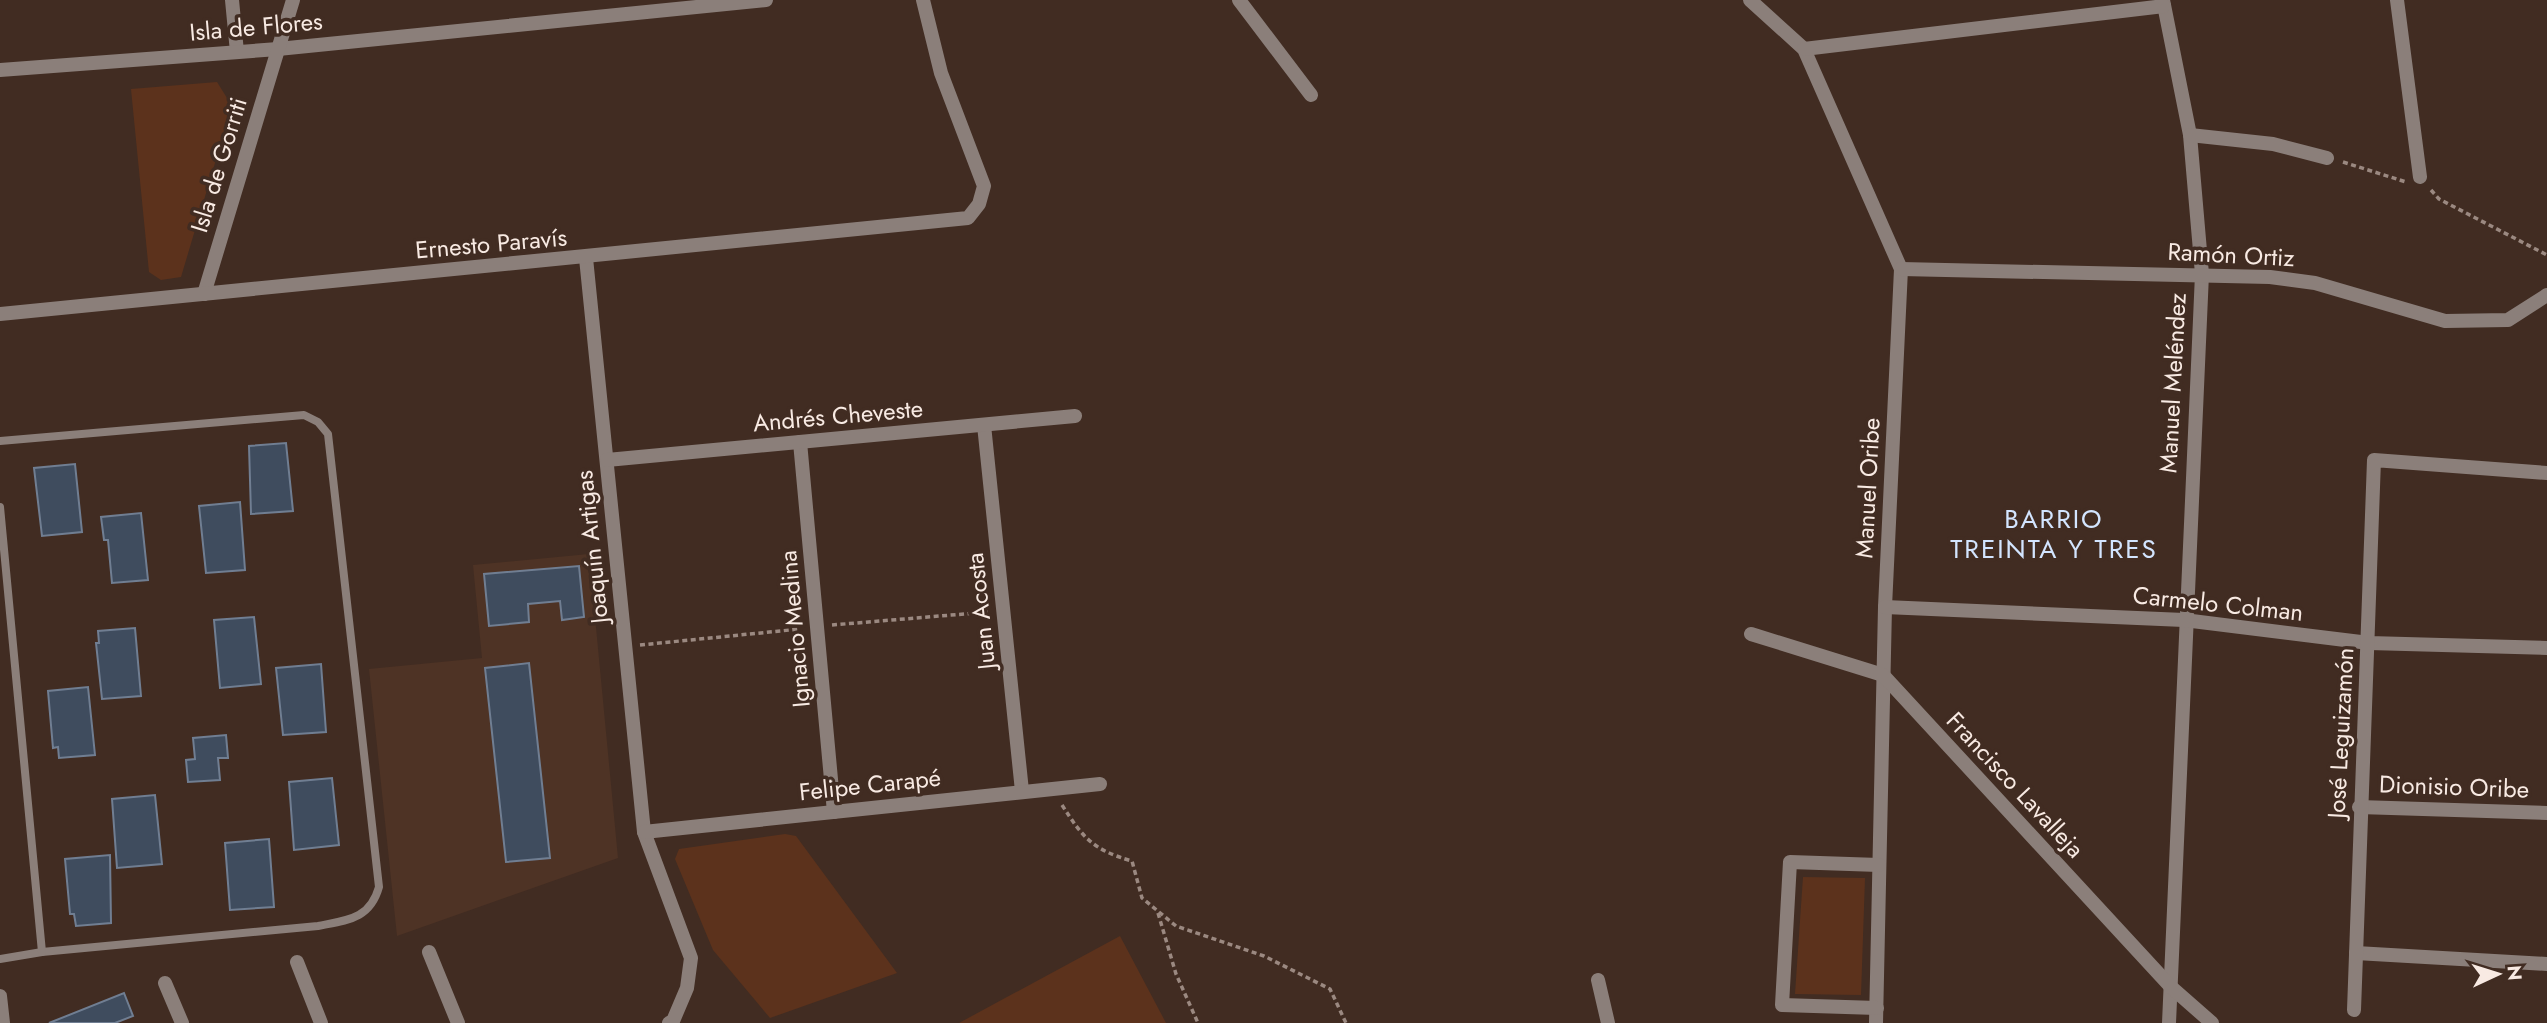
<svg xmlns="http://www.w3.org/2000/svg" width="2547" height="1023" viewBox="0 0 2547 1023" font-family="Jost,sans-serif">
  <rect width="100%" height="100%" fill="#412c22"/>
  <!-- built -->
  <polygon fill="#4e3325" points="589,554 618,858 397,936 369,669 482,658 473,565"/>
  <!-- green -->
  <g fill="#5c321c">
    <polygon points="217,82 232,106 181,277 161,280 149,272 131,89"/>
    <polygon points="785,834 796,836 897,973 770,1018 713,950 675,859 679,849"/>
    <polygon points="1803,877 1865,878 1861,995 1795,994"/>
    <polygon points="1120,936 1166,1023 959,1023"/>
  </g>
  <!-- building -->
  <g fill="#3f4c5e" stroke="#707e92" stroke-width="2">
    <polygon points="286,443 293,511 251,514 249,446"/>
    <polygon points="75,464 82,532 42,536 34,468"/>
    <polygon points="240,502 245,570 206,573 199,506"/>
    <polygon points="141,513 148,580 112,583 108,540 104,540 101,517"/>
    <polygon points="579,566 584,617 562,620 560,601 528,604 529,622 489,626 484,574"/>
    <polygon points="254,617 261,684 220,688 214,620"/>
    <polygon points="135,628 141,696 102,699 96,643 99,643 98,631"/>
    <polygon points="529,663 550,858 506,862 485,668"/>
    <polygon points="321,664 326,732 283,735 276,668"/>
    <polygon points="88,687 95,755 59,758 58,747 53,748 48,691"/>
    <polygon points="226,735 228,758 218,758 220,780 188,782 186,760 195,759 193,738"/>
    <polygon points="332,778 339,845 294,850 289,782"/>
    <polygon points="155,795 162,864 117,868 112,799"/>
    <polygon points="269,839 274,907 230,910 225,843"/>
    <polygon points="110,855 111,923 76,926 74,914 70,914 65,859"/>
    <polygon points="124,993 133,1016 115,1023 49,1023"/>
  </g>
  <g fill="none" stroke-linecap="round" stroke-linejoin="round">
    <!-- path -->
    <g stroke="#9b8981" stroke-width="3.5" stroke-dasharray="5 3.5" stroke-linecap="butt">
      <polyline points="2343,162 2406,182"/>
      <polyline points="2431,190 2439,199 2547,255"/>
      <polyline points="832,625 988,612"/>
      <polyline points="640,645 800,629"/>
      <path d="M1062,805C1083,838 1093,850 1132,861L1142,898L1176,926L1264,956L1330,989L1346,1023"/>
      <polyline points="1158,913 1176,974 1198,1023"/>
    </g>
    <!-- service -->
    <g stroke="#8b7f7a" stroke-width="8">
      <path d="M0,441L304,415L318,422L328,434L379,887C370,919 348,920 318,926L42,952L0,959"/>
      <polyline points="0,507 42,952"/>
    </g>
    <!-- minor -->
    <g stroke="#8b7f7a" stroke-width="14">
      <polyline points="232,0 237,52"/>
      <polyline points="1239,0 1311,95"/>
      <polyline points="1750,0 1804,49 1901,269 1885,607 1876,1023"/>
      <polyline points="2163,0 2190,135 2202,274 2169,1023"/>
      <polyline points="2397,0 2420,177"/>
      <polyline points="1804,49 2164,6"/>
      <polyline points="0,70 278,49 766,0"/>
      <polyline points="2190,135 2273,144 2327,158"/>
      <polyline points="586,258 644,832 691,958 687,988 673,1021 669,1023"/>
      <polyline points="1901,269 2270,277 2315,283 2445,321 2508,320 2547,295"/>
      <polyline points="204,294 293,0"/>
      <polyline points="0,314 968,218 979,204 984,186 941,73 923,0"/>
      <polyline points="984,425 1022,791"/>
      <polyline points="800,442 834,812"/>
      <polyline points="607,460 1075,416"/>
      <polyline points="1885,607 2184,620 2369,643 2547,648"/>
      <polyline points="1751,634 1883,675 2171,987 2212,1023"/>
      <polyline points="2359,807 2547,813"/>
      <polyline points="644,832 1100,784"/>
      <polyline points="429,952 458,1023"/>
      <polyline points="2356,953 2547,964"/>
      <polyline points="297,962 321,1023"/>
      <polyline points="1598,980 1608,1023"/>
      <polyline points="165,983 182,1023"/>
      <polyline points="1877,1008 1782,1005 1790,862 1879,865"/>
      <polyline points="2354,1010 2374,460 2547,473"/>
    </g>
    <!-- tertiary -->
    <polyline stroke="#8b7f7a" stroke-width="14" points="0,996 3,1023"/>
  </g>
  <g text-anchor="middle" stroke-width="7" stroke-linejoin="round" paint-order="stroke">
    <!-- street labels -->
    <g font-size="24" fill="#f8eae3" stroke="#412c22">
      <text transform="translate(256 27) rotate(-5)" y="8">Isla de Flores</text>
      <text transform="translate(219 165) rotate(-73)" y="8">Isla de Gorriti</text>
      <text transform="translate(491 244) rotate(-5)" y="8">Ernesto Paravís</text>
      <text transform="translate(2231 255) rotate(3)" y="8">Ramón Ortiz</text>
      <text transform="translate(2173 383) rotate(-87)" y="8">Manuel Meléndez</text>
      <text transform="translate(838 416) rotate(-5)" y="8">Andrés Cheveste</text>
      <text transform="translate(1868 488) rotate(-87)" y="8">Manuel Oribe</text>
      <text transform="translate(592 547) rotate(-96)" y="8">Joaquín Artigas</text>
      <text transform="translate(2218 604) rotate(6)" y="8">Carmelo Colman</text>
      <text transform="translate(981 611) rotate(-96)" y="8">Juan Acosta</text>
      <text transform="translate(795 629) rotate(-95)" y="8">Ignacio Medina</text>
      <text transform="translate(2341 733) rotate(-87)" y="8">José Leguizamón</text>
      <text transform="translate(870 785) rotate(-6)" y="8">Felipe Carapé</text>
      <text transform="translate(2015 785) rotate(47)" y="8">Francisco Lavalleja</text>
      <text transform="translate(2454 787) rotate(2)" y="8">Dionisio Oribe</text>
    </g>
    <!-- neighbourhood labels -->
    <g font-size="26" letter-spacing="2" fill="#d3e5ff" stroke="#412c22">
      <text x="2054" y="528">BARRIO<tspan x="2054" dy="30">TREINTA Y TRES</tspan></text>
    </g>
  </g>
  <!-- north arrow -->
  <g transform="translate(2498 974) rotate(86)" stroke="#412c22" stroke-width="5" paint-order="stroke">
  <path d="M0-5L12 26L0 18L-12 26Z" fill="#f8eae3"/>
  <text y="-10" font-size="19" font-weight="bold" text-anchor="middle" fill="#f8eae3">N</text>
  </g>
</svg>
